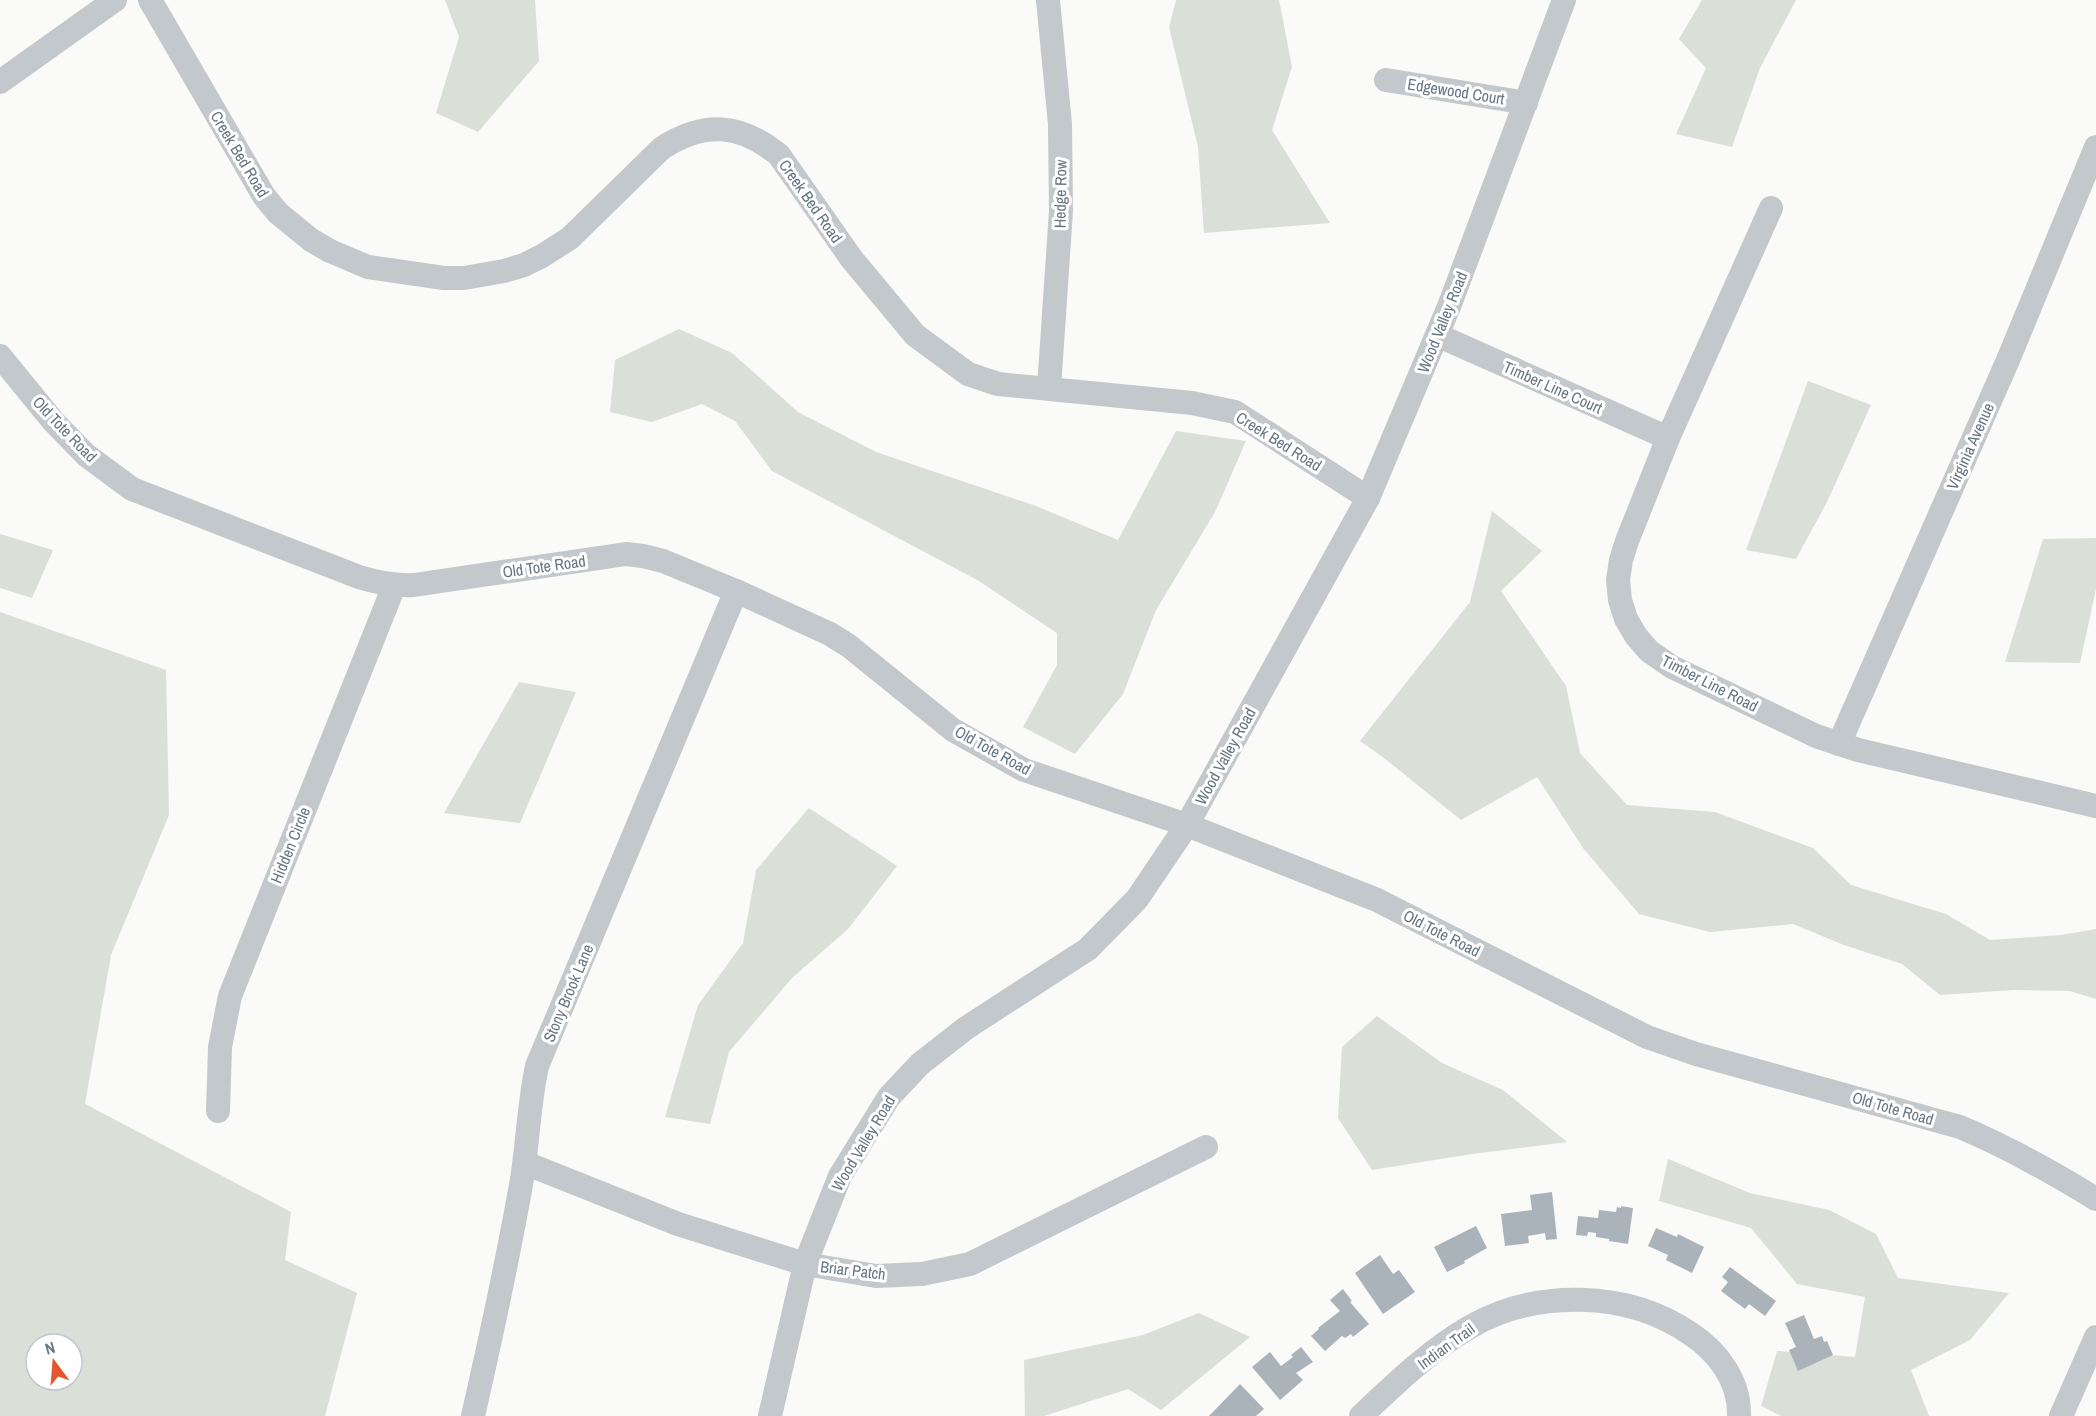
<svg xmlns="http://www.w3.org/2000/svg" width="2096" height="1416" viewBox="0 0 2096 1416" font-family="'Archivo Narrow',sans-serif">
  <rect width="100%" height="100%" fill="#fafaf8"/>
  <!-- green -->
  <g fill="#dadfd7" fill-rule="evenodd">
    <polygon points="445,0 535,0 539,61 478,132 436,113 459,37"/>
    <polygon points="1176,0 1279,0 1292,67 1272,130 1330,223 1204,233 1198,147 1169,27"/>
    <polygon points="1702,0 1796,0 1760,68 1732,147 1676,134 1706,68 1679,39"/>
    <polygon points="679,329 732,353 798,412 876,452 1036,506 1118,540 1176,431 1246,441 1215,512 1156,610 1123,694 1075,754 1023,727 1057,665 1057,633 979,581 772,471 735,421 702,404 652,422 610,412 615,360"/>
    <polygon points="1808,381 1871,405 1827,502 1796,559 1746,550"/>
    <polygon points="1492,511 1542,551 1501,591 1566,686 1580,753 1627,805 1715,812 1813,848 1851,885 1946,914 1990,940 2061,935 2096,929 2096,999 2070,991 2013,990 1940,995 1902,964 1844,945 1793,924 1710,932 1639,914 1583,848 1537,777 1461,820 1384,758 1360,741 1470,602"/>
    <polygon points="0,534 53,550 32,598 0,588"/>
    <polygon points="2096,538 2096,589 2080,663 2005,662 2043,539"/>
    <path d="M0,612L166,670L169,815L111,955L85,1104L291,1212L285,1260L357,1293L325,1416H0ZM36,1344H72V1380H36Z"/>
    <polygon points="519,682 576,692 520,823 444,813"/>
    <polygon points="809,808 897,866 848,929 792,978 729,1052 710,1124 665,1117 698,1005 743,943 756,870"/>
    <polygon points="1377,1016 1442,1063 1503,1090 1567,1142 1472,1154 1372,1170 1338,1118 1342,1047"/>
    <polygon points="1668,1159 1750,1193 1829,1210 1876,1234 1898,1278 2009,1293 1970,1340 1911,1370 1929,1416 1781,1416 1761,1406 1777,1351 1855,1357 1865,1297 1797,1284 1751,1228 1659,1201"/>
    <polygon points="1199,1313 1250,1337 1161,1410 1128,1389 1044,1416 1025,1416 1024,1360 1143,1335"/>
  </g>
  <!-- building -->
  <g fill="#aab3b9">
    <polygon points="1552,1192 1557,1239 1546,1240 1545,1233 1528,1236 1529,1243 1505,1246 1501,1214 1532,1210 1530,1195"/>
    <polygon points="1621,1206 1633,1208 1628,1244 1609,1241 1609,1239 1596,1237 1596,1233 1588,1232 1587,1236 1576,1235 1578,1216 1598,1218 1599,1210 1616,1212 1617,1207 1621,1208"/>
    <polygon points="1476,1226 1487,1248 1464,1261 1465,1263 1447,1272 1434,1247"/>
    <polygon points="1656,1228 1677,1237 1678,1234 1704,1247 1692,1273 1666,1260 1668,1255 1648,1246"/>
    <polygon points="1380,1255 1393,1274 1399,1270 1415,1292 1383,1314 1355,1273"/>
    <polygon points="1730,1267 1776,1301 1765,1316 1749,1304 1745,1309 1721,1291 1728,1282 1722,1277"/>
    <polygon points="1343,1289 1352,1301 1350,1302 1369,1324 1353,1337 1351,1334 1345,1338 1342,1336 1325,1351 1311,1336 1319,1329 1318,1328 1340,1311 1330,1300"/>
    <polygon points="1804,1315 1814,1339 1822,1336 1824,1342 1827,1341 1833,1355 1798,1371 1789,1350 1796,1347 1785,1323"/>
    <polygon points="1301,1347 1313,1362 1296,1373 1303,1380 1280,1400 1252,1367 1270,1352 1281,1366 1293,1357 1291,1355"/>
    <polygon points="1240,1384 1264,1409 1256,1416 1209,1416"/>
  </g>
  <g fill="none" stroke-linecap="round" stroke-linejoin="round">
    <!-- minor -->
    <g stroke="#c3c8cc" stroke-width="24">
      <path d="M150,0L264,196L278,213L311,240L330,251L368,267L444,278H464L504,271L524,265L542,256L570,238L662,148C704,121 740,123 779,155L851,258L915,335L968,374L998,384L1192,403L1235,412L1368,498"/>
      <polyline points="1048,0 1060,124 1061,211 1049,388"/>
      <polyline points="1386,80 1526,103"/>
      <polyline points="0,82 115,0"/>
      <polyline points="1771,208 1668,438 1627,541 1621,560 1618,580 1620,600 1626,619 1636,636 1649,651 1672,667 1816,736 1858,750 2096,806"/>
      <polyline points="1437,335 1668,438"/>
      <path d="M0,356L53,421L86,455L132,489L359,577C378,583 394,586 414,585L626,554L643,556L663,561L736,591L830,634L849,646L953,730L1024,770L1187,825L1377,900L1647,1037L1696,1054L1960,1127C2008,1147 2052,1172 2096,1199"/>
      <polyline points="1839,744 2008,360 2096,147"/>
      <polyline points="218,1111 220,1047 230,996 394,586"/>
      <polyline points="525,1163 678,1224 805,1264 876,1276 922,1274 970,1264 1206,1147"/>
      <path d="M473,1416C491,1337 508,1259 522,1179C528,1141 529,1103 537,1066L736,591"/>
      <polyline points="770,1416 805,1264 840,1176 889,1097 920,1064 966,1028 1088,949 1137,899 1187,825 1368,498 1450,304 1564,0"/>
      <path d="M1361,1416C1394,1385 1430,1350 1470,1327C1536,1289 1627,1290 1691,1334C1718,1352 1740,1381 1739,1416"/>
      <polyline points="2061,1416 2096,1337"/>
    </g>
  </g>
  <g text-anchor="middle" stroke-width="6" stroke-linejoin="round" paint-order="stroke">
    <!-- street labels -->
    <g font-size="16" fill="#657683" stroke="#fff">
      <text transform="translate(1456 91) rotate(9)" y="6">Edgewood Court</text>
      <text transform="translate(240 154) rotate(59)" y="6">Creek Bed Road</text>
      <text transform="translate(1060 194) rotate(-89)" y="6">Hedge Row</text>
      <text transform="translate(811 201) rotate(55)" y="6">Creek Bed Road</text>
      <text transform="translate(1442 322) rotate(-68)" y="6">Wood Valley Road</text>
      <text transform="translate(1553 387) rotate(24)" y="6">Timber Line Court</text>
      <text transform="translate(65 429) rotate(46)" y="6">Old Tote Road</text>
      <text transform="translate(1279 441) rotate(32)" y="6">Creek Bed Road</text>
      <text transform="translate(1970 446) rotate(-66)" y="6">Virginia Avenue</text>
      <text transform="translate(544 566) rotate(-8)" y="6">Old Tote Road</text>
      <text transform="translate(1710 683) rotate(27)" y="6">Timber Line Road</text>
      <text transform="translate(993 750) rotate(29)" y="6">Old Tote Road</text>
      <text transform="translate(1225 756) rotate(-61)" y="6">Wood Valley Road</text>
      <text transform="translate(290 845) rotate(-68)" y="6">Hidden Circle</text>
      <text transform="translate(1442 933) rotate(27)" y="6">Old Tote Road</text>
      <text transform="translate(568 993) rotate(-67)" y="6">Stony Brook Lane</text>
      <text transform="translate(1893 1108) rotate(16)" y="6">Old Tote Road</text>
      <text transform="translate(863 1143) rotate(-59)" y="6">Wood Valley Road</text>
      <text transform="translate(853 1270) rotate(7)" y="6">Briar Patch</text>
      <text transform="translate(1446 1346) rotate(-36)" y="6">Indian Trail</text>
    </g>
  </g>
  <!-- north arrow -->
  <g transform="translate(54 1362) rotate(344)"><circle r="28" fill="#ffffff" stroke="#c1c8cd" stroke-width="1.5"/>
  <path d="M0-4.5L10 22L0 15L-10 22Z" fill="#e4572e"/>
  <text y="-9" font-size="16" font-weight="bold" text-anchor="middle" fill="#657683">N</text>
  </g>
</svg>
